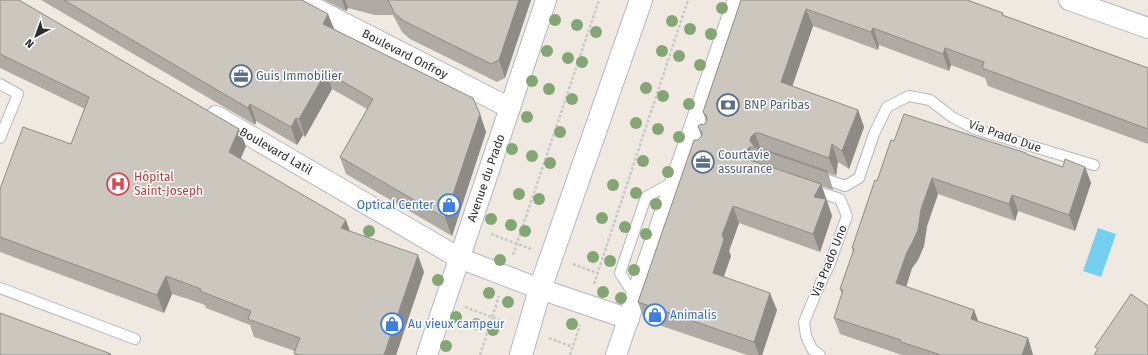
<svg xmlns="http://www.w3.org/2000/svg" width="1148" height="355" viewBox="0 0 1148 355" font-family="'Fira Sans',sans-serif">
  <rect width="100%" height="100%" fill="#efe9e1"/>
  <!-- water -->
  <polygon fill="#75cff0" points="1098,228 1116,234 1101,277 1083,271"/>
  <g fill="none" stroke-linecap="round" stroke-linejoin="round">
    <!-- service casing -->
    <g stroke="#b4b7c1" stroke-width="12">
      <g id="service">
        <polyline points="0,84 18,94 0,138"/>
        <polyline points="819,177 845,186 859,178 874,134 887,107 909,96 930,100 952,117 975,129 1094,165"/>
        <polyline points="813,190 840,199 847,216 829,266 819,286 804,322 806,336 812,349 820,355"/>
        <polyline points="0,288 135,339"/>
        <polyline points="636,298 620,273 646,197 675,181"/>
      </g>
    </g>
    <!-- minor casing -->
    <g stroke="#b4b7c1" stroke-width="22">
      <g id="minor">
        <polyline points="299,0 510,108"/>
        <polyline points="1069,0 1148,28"/>
        <polyline points="216,116 459,258 540,289 629,319"/>
        <polyline points="427,355 546,0"/>
        <polyline points="616,355 738,0"/>
      </g>
    </g>
    <!-- secondary casing -->
    <g stroke="#b4b7c1" stroke-width="24">
      <polyline id="secondary" points="521,355 540,289 641,0"/>
    </g>
    <!-- path -->
    <g stroke="#c9c9c9" stroke-width="2.5" stroke-dasharray="3 2" stroke-linecap="butt">
      <polyline points="491,234 531,249"/>
      <polyline points="513,255 599,0"/>
      <polyline points="573,264 597,273"/>
      <polyline points="594,284 688,0"/>
      <polyline points="465,307 507,323"/>
      <polyline points="549,338 573,347"/>
      <polyline points="480,355 499,296"/>
      <polyline points="570,355 580,325"/>
    </g>
    <!-- service -->
    <use href="#service" stroke="#fff" stroke-width="10"/>
    <!-- minor -->
    <use href="#minor" stroke="#fff" stroke-width="20"/>
    <!-- secondary -->
    <use href="#secondary" stroke="#fff" stroke-width="22"/>
  </g>
  <!-- trees -->
  <g fill="#84a574">
    <circle cx="722" cy="8" r="6"/>
    <circle cx="555" cy="20" r="6"/>
    <circle cx="672" cy="21" r="6"/>
    <circle cx="577" cy="25" r="6"/>
    <circle cx="690" cy="29" r="6"/>
    <circle cx="596" cy="32" r="6"/>
    <circle cx="711" cy="34" r="6"/>
    <circle cx="547" cy="51" r="6"/>
    <circle cx="662" cy="51" r="6"/>
    <circle cx="679" cy="56" r="6"/>
    <circle cx="568" cy="58" r="6"/>
    <circle cx="582" cy="62" r="6"/>
    <circle cx="700" cy="65" r="6"/>
    <circle cx="532" cy="81" r="6"/>
    <circle cx="646" cy="88" r="6"/>
    <circle cx="549" cy="89" r="6"/>
    <circle cx="663" cy="96" r="6"/>
    <circle cx="572" cy="99" r="6"/>
    <circle cx="689" cy="104" r="6"/>
    <circle cx="527" cy="117" r="6"/>
    <circle cx="636" cy="123" r="6"/>
    <circle cx="658" cy="129" r="6"/>
    <circle cx="560" cy="132" r="6"/>
    <circle cx="679" cy="137" r="6"/>
    <circle cx="512" cy="149" r="6"/>
    <circle cx="532" cy="156" r="6"/>
    <circle cx="643" cy="161" r="6"/>
    <circle cx="550" cy="163" r="6"/>
    <circle cx="668" cy="172" r="6"/>
    <circle cx="613" cy="185" r="6"/>
    <circle cx="636" cy="193" r="6"/>
    <circle cx="519" cy="194" r="6"/>
    <circle cx="539" cy="199" r="6"/>
    <circle cx="656" cy="204" r="6"/>
    <circle cx="602" cy="218" r="6"/>
    <circle cx="491" cy="219" r="6"/>
    <circle cx="511" cy="225" r="6"/>
    <circle cx="625" cy="227" r="6"/>
    <circle cx="369" cy="231" r="6"/>
    <circle cx="525" cy="231" r="6"/>
    <circle cx="646" cy="234" r="6"/>
    <circle cx="593" cy="257" r="6"/>
    <circle cx="500" cy="260" r="6"/>
    <circle cx="610" cy="261" r="6"/>
    <circle cx="634" cy="270" r="6"/>
    <circle cx="438" cy="280" r="6"/>
    <circle cx="603" cy="292" r="6"/>
    <circle cx="489" cy="293" r="6"/>
    <circle cx="621" cy="298" r="6"/>
    <circle cx="508" cy="302" r="6"/>
    <circle cx="456" cy="317" r="6"/>
    <circle cx="476" cy="324" r="6"/>
    <circle cx="572" cy="324" r="6"/>
    <circle cx="493" cy="330" r="6"/>
    <circle cx="446" cy="346" r="6"/>
  </g>
  <!-- wall -->
  <g fill="#afaba4">
    <polygon points="0,0 246,146 240,159 350,231 424,272 396,355 295,355 294,353 295,351 254,337 250,325 206,308 205,305 188,299 172,294 164,313 0,252 0,189 71,144 85,109 0,68"/>
    <polygon points="41,0 302,0 334,29 480,114 486,132 452,236 346,174 340,157 367,109 332,89 305,137 303,135 297,145 256,121 255,125"/>
    <polygon points="324,0 531,0 505,78 497,82 410,39 402,32 393,15 375,15 348,8 346,11"/>
    <polygon points="741,0 1003,13 1003,15 1148,68 1148,144 988,86 985,78 951,65 949,71 879,45 878,50 813,26 792,86 858,110 864,127 849,169 838,162 836,176 828,173 833,190 822,186 832,216 820,252 739,223 729,251 731,256 724,276 777,310 762,355 747,355 644,320 638,302 698,140 701,136 698,127 705,124 706,122 703,112"/>
    <polygon points="894,141 1027,155 1063,167 1085,167 1091,183 1075,231 1018,211 1015,221 938,194 927,226 924,246 918,260 912,268 906,287 974,310 978,321 1028,338 1033,355 902,355 840,334 834,318 842,295 840,289 853,252 852,248 877,181"/>
  </g>
  <!-- shaded-wall -->
  <g fill="#8e8b86">
    <polygon points="342,0 345,0 348,8 346,11"/>
    <polygon points="519,0 531,0 505,78 499,60"/>
    <polygon points="806,9 813,26 788,99 781,82"/>
    <polygon points="328,14 335,31 323,24"/>
    <polygon points="873,28 879,45 878,50 871,32"/>
    <polygon points="945,48 951,65 949,71 943,54"/>
    <polygon points="326,72 332,89 305,137 299,119"/>
    <polygon points="250,104 256,121 255,125 248,108"/>
    <polygon points="858,110 864,127 849,169 842,151"/>
    <polygon points="480,114 486,132 452,236 445,218"/>
    <polygon points="296,118 303,135 297,145 291,127"/>
    <polygon points="239,129 246,146 236,170 229,152"/>
    <polygon points="755,133 761,150 754,147 750,141 751,137"/>
    <polygon points="832,144 838,162 836,176 829,158"/>
    <polygon points="750,147 756,165 752,169 745,155 746,151"/>
    <polygon points="1085,167 1091,183 1075,231 1069,215"/>
    <polygon points="827,171 833,189 833,190 827,172"/>
    <polygon points="932,178 938,194 927,226 924,246 918,260 912,268 902,300 896,283"/>
    <polygon points="821,184 832,216 820,252 813,234 814,197"/>
    <polygon points="1012,195 1018,211 1015,221 1009,204"/>
    <polygon points="733,206 739,223 729,251 731,256 719,290 713,273 722,235"/>
    <polygon points="346,220 352,237 341,228"/>
    <polygon points="418,255 424,272 396,355 384,355"/>
    <polygon points="166,276 172,294 164,313 157,295"/>
    <polygon points="770,293 777,310 762,355 759,355 754,342"/>
    <polygon points="974,310 980,326 971,319"/>
    <polygon points="1028,338 1033,355 1022,355"/>
  </g>
  <!-- building -->
  <g fill="#cbc7bf" stroke="#8e8b86">
    <polygon points="0,0 19,0 239,129 229,152 346,220 341,228 418,255 384,355 299,355 294,353 300,338 248,319 251,311 200,291 201,289 166,276 157,295 0,237 0,189 23,127 71,144 89,97 0,54"/>
    <polygon points="64,0 302,0 328,14 323,24 473,98 480,114 445,218 340,157 373,99 326,72 299,119 296,118 291,127 250,104 248,108"/>
    <polygon points="388,0 519,0 499,60 491,64 404,21 395,14"/>
    <polygon points="741,0 967,0 1003,13 1002,15 1148,68 1148,129 982,68 984,62 945,48 943,54 873,28 871,32 806,9 781,82 858,110 842,151 832,144 829,158 759,133 755,133 751,137 750,141 754,146 827,171 827,172 754,147 750,147 746,151 745,155 750,160 821,184 814,197 826,199 813,234 733,206 722,235 724,239 713,273 770,293 754,342 638,302 694,140 698,140 702,136 702,132 698,127 699,125 705,124 707,120 706,115 703,112"/>
    <polygon points="904,114 1026,153 1026,154 1063,167 1065,159 1085,167 1069,215 1012,195 1009,204 932,178 921,209 918,230 912,243 907,252 896,283 974,310 971,319 1028,338 1022,355 941,355 901,342 901,340 834,318 843,290 840,289 854,249 852,248 875,180 877,181 891,140 894,141"/>
    <polygon points="1131,294 1148,306 1148,355 1094,355 1098,349 1095,347"/>
    <polygon points="0,313 111,354 110,355 0,355"/>
  </g>
  <!-- icons -->
  <defs>
    <g id="office-ring" transform="scale(1.15)"><circle r="9.5" fill="#fff" stroke="#5c6f8a" stroke-width="1.5"/><path d="M-6-3h4V-5.5h4V-3h4V5H-6ZM-1-4.5V-3h2v-1.5ZM-6 0V1H6V0Z" fill="#5c6f8a"/></g>
    <g id="bank-ring" transform="scale(1.15)"><circle r="9.5" fill="#fff" stroke="#5c6f8a" stroke-width="1.5"/><path d="M-6-4H6V4H-6ZM0-2.3a2.3 2.3 0 1 0 0 4.6a2.3 2.3 0 1 0 0-4.6Z" fill="#5c6f8a"/></g>
    <g id="hospital-ring" transform="scale(1.15)"><circle r="9.5" fill="#fff" stroke="#e0444e" stroke-width="1.5"/><path d="M-5-5h3v3.5h4V-5h3V5h-3V1.5h-4V5h-3Z" fill="#e0444e"/></g>
    <g id="shop-ring" transform="scale(1.15)"><circle r="9.5" fill="#fff" stroke="#3f7fe0" stroke-width="1.5"/><path d="M-5-2.5h2.3a2.7 3.5 0 0 1 5.4 0H5L5.5 6h-11ZM-1.5-2.5h3a1.5 2.3 0 0 0-3 0Z" fill="#3f7fe0"/></g>
  </defs>
  <g fill-rule="evenodd">
    <use href="#office-ring" x="241" y="76"/>
    <use href="#bank-ring" x="728" y="105"/>
    <use href="#office-ring" x="703" y="162"/>
    <use href="#hospital-ring" x="118" y="184"/>
    <use href="#shop-ring" x="449" y="205"/>
    <use href="#shop-ring" x="655" y="315"/>
    <use href="#shop-ring" x="392" y="324"/>
  </g>
  <g text-anchor="middle" stroke-width="3" stroke-linejoin="round" paint-order="stroke">
    <!-- street labels -->
    <g font-size="12" fill="#2e2e2e" stroke="#fff">
      <text transform="translate(405 54) rotate(27)" y="4">Boulevard Onfroy</text>
      <text transform="translate(1005 136) rotate(19)" y="4">Via Prado Due</text>
      <text transform="translate(276 151) rotate(30)" y="4">Boulevard Latil</text>
      <text transform="translate(486 178) rotate(-71)" y="4">Avenue du Prado</text>
      <text transform="translate(829 261) rotate(-68)" y="4">Via Prado Uno</text>
    </g>
    <!-- service labels -->
    <g font-size="12" fill="#4e5e75" stroke="#fff" text-anchor="start">
      <text x="256" y="80">Guis Immobilier</text>
      <text x="744" y="109">BNP Paribas</text>
      <text x="718" y="159">Courtavie<tspan x="718" dy="14">assurance</tspan></text>
    </g>
    <!-- health labels -->
    <g font-size="12" fill="#be3a42" stroke="#fff" text-anchor="start">
      <text x="134" y="181">Hôpital<tspan x="134" dy="14">Saint-Joseph</tspan></text>
    </g>
    <!-- shop labels -->
    <g font-size="12" fill="#366cbe" stroke="#fff" text-anchor="start">
      <text x="434" y="209" text-anchor="end">Optical Center</text>
      <text x="670" y="319">Animalis</text>
      <text x="408" y="328">Au vieux campeur</text>
    </g>
  </g>
  <!-- north arrow -->
  <g transform="translate(36 36) rotate(221)" stroke="#ffffff" stroke-width="3" paint-order="stroke">
  <path d="M0-3L7 15L0 10L-7 15Z" fill="#2e2e2e"/>
  <text y="-6" font-size="11" font-weight="bold" text-anchor="middle" fill="#2e2e2e">N</text>
  </g>
</svg>
